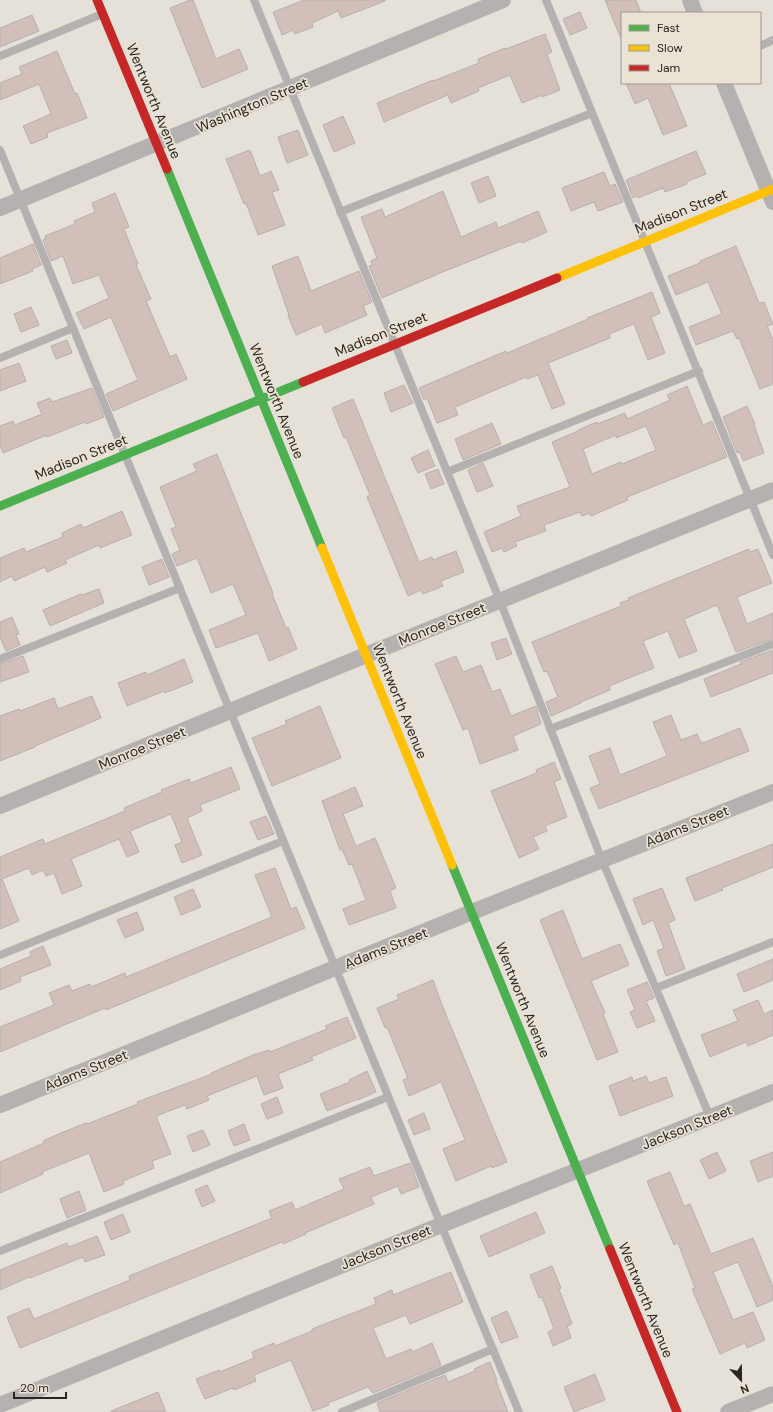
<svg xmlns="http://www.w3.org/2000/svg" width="773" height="1412" viewBox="0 0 773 1412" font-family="'DM Sans',sans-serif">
  <rect width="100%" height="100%" fill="#e5e1d9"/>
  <!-- building -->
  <g fill="#d3bfb9" stroke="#b5b1ac" fill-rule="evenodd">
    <polygon points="190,0 193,0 216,59 239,49 248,69 202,88 170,8"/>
    <polygon points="304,0 385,0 385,1 341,18 338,11 312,23 313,27 295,34 293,30 282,35 273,12"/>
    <polygon points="605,0 636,0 641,13 622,13 622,41"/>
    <polygon points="580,12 587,28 570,35 563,19"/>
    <polygon points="32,15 39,31 0,47 0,28"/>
    <polygon points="545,34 552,52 547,54 560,90 542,97 542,95 522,103 510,75 478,88 479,91 451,103 448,95 384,122 377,103 433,80 433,81 479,63 478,59 505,48 506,49"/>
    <polygon points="57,51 75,94 77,93 87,118 47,133 48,137 31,144 23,126 51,114 39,84 0,100 0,83 22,74 19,67"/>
    <polygon points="626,83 669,83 687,126 663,135 648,98 635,104"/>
    <polygon points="343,116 355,143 334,152 323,125"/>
    <polygon points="298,130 308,155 287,163 278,137"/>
    <polygon points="250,150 260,176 271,171 279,190 272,192 285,225 258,235 246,203 244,204 226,159"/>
    <polygon points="696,151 706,174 686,182 687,184 665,192 663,188 638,198 637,196 633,198 626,180"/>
    <polygon points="604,172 610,186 615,184 623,202 598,211 594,202 571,211 562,188"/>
    <polygon points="488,176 496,196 479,203 471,183"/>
    <polygon points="443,191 461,237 496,222 498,228 538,211 547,232 522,243 521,241 445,271 382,298 369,266 372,265 371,261 377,258 361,217 382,209 385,217"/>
    <polygon points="115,193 129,227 124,229 138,264 136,265 151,299 146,301 170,357 176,354 187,379 113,411 106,394 138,380 111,317 84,329 76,313 109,298 99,275 73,284 63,256 51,261 43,240 46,238 45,236 75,224 74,221 95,212 92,203"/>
    <polygon points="33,244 41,265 32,269 33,271 0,284 0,258"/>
    <polygon points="736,246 759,303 764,302 773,324 767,326 773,340 773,384 760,389 739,338 737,339 733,331 696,345 689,327 722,314 708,282 676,295 668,276 700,263 700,261"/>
    <polygon points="298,256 311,291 359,271 372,302 363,306 367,315 325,333 322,324 296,335 288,316 289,315 272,266"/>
    <polygon points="652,292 660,313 651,317 665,353 648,360 634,324 609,334 610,338 548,363 565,404 552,409 538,375 527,379 526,377 455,407 458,415 437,423 427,398 424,400 419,388 506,351 507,353 588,319 587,318"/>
    <polygon points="31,307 39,325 21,332 14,314"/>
    <polygon points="67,340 72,353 56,359 51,346"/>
    <polygon points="19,363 26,381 0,391 0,370"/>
    <polygon points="404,385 413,403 391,412 384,393"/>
    <path d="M687,386L703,425L712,421L727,457L627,497L628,500L591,516L590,513L582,516L580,512L544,525L546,531L515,542L517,546L504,552L502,548L492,552L484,532L521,516L517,506L570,487L552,442L578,431V430L597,422V424L625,413L627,419L670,400L667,395ZM646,426L656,450L622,464L621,462L592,474L583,449L616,435V438Z"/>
    <polygon points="92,388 104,417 86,424 85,422 47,437 47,435 3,453 0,446 0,426 13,421 15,425 42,414 37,403 50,398 52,402"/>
    <polygon points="353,399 419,562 432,557 433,560 456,551 464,572 441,581 443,586 423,594 421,590 408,596 367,497 370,495 346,437 344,438 332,408"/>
    <polygon points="747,406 755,424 754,425 764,453 743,461 740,452 737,453 723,417"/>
    <polygon points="492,423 501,444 463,460 455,439"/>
    <polygon points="428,450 435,466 418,473 411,458"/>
    <polygon points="217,454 273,593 272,594 286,628 288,627 297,649 269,661 258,633 216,648 209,630 246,615 233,584 211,593 197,558 177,566 172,554 180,550 171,529 176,527 160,487 197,471 193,464"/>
    <polygon points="483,463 493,486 477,492 468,470"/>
    <polygon points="438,469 444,484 431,489 425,474"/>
    <polygon points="122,511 132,535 100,548 99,545 65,560 67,563 47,572 45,567 14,581 12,576 0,582 0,558 24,548 26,552 63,537 62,533 81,524 83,528"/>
    <polygon points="749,549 750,552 758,549 772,583 737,597 747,624 773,613 773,639 736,652 717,605 684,619 697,651 679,658 668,631 643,641 654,668 609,686 610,690 581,702 581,703 551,716 546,702 558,697 547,671 544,672 532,642 621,606 620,603 629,600 628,598"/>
    <polygon points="162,559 169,577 149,585 142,567"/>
    <polygon points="99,589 104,603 50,626 43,610 81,594 82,595"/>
    <polygon points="12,617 19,634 16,635 20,645 6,651 0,637 0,622"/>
    <polygon points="506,638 512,654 497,660 491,643"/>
    <polygon points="773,650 773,673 711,697 704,679 741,664 740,662"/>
    <polygon points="23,656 29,672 0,682 0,664"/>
    <polygon points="456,656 463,672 481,665 492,692 500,689 511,716 536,706 541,724 513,736 518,750 480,764 468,728 463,730 435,664"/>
    <polygon points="184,659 193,682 165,693 164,691 127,706 118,683 146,672 147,675"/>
    <polygon points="92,696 101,718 35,746 35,747 0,761 0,716 19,709 20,711 54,698 58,709"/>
    <polygon points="320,706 341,758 272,786 252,738 287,724 285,721"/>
    <polygon points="671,715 681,740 697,734 701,743 703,742 703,743 740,728 749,751 599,809 590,788 600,784 589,756 610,748 620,775 667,756 653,722"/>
    <polygon points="554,762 561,779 554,782 567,817 545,826 547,831 533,837 539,849 519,858 491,791 537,773 536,770"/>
    <polygon points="231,767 240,789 200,805 202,811 187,818 202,855 182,863 175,845 182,842 171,814 130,831 139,852 127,857 119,839 71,859 82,886 62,894 54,873 46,876 43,870 32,875 29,868 2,879 19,921 0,929 0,857 43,839 45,844 125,811 124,808 162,792 161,790 189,779 191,783"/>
    <polygon points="355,787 363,806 343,814 356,846 375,838 396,888 390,891 396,908 349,925 343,909 366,900 352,864 349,865 342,849 340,850 322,801"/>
    <polygon points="266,816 274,834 258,840 250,822"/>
    <polygon points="773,844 773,867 722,888 723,890 695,901 686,878"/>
    <polygon points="275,868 291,909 296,907 305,928 106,1010 105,1008 0,1052 0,1027 54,1005 49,993 69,985 72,991 90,984 91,987 125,973 126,977 272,917 255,875"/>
    <polygon points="662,888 675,920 668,923 685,969 666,976 657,951 664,948 653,920 643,925 633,899"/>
    <polygon points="193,889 201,907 181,915 174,897"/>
    <polygon points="563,910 582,959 620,944 629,965 591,981 605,1013 603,1014 618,1052 597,1060 540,920"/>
    <polygon points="137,912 144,930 125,938 117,920"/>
    <polygon points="43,946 51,965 20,977 21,981 0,990 0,969 31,956 30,952"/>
    <polygon points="773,959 773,980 744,992 737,974"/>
    <polygon points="433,980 442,1005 507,1162 492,1168 491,1166 456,1181 443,1149 465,1140 441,1082 409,1096 403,1080 408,1078 387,1027 385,1028 377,1008 399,999 397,995"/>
    <polygon points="647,982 654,998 646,1001 655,1021 637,1028 630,1012 635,1010 627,990"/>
    <polygon points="758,1000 764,1014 773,1010 773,1035 748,1046 746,1042 710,1057 701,1035 738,1021 733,1010"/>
    <polygon points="347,1017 356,1038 311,1057 313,1060 278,1074 283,1088 264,1095 257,1076 207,1096 209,1100 187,1109 185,1105 156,1116 171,1154 152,1161 154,1168 123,1181 124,1184 104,1192 89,1153 42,1172 43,1174 0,1193 0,1162 44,1143 43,1141 61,1133 86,1123 87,1124 138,1104 137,1102 212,1074 211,1073 253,1055 269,1050 270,1052 327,1029 325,1026"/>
    <polygon points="367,1071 376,1092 358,1100 358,1099 327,1111 320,1094 350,1082 349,1080"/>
    <polygon points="646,1076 649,1083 666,1077 673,1096 620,1116 609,1086 632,1077 633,1081"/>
    <polygon points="277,1097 283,1113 267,1119 261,1104"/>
    <polygon points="424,1113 430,1129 414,1135 408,1120"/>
    <polygon points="244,1124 250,1140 234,1146 228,1131"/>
    <polygon points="203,1130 210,1145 193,1152 187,1136"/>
    <polygon points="717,1152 726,1171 709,1179 700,1160"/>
    <polygon points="773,1152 773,1176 758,1182 750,1161"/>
    <polygon points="410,1163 419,1187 401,1194 398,1186 371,1197 374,1204 331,1222 305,1233 306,1234 283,1244 282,1242 20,1348 7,1317 29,1308 34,1319 130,1280 129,1276 272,1218 269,1211 292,1202 295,1210 344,1189 339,1179 370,1167 374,1176"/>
    <polygon points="670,1172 684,1206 690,1204 711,1254 753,1238 773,1287 773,1300 757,1307 738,1262 713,1272 733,1320 753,1312 765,1340 747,1348 745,1343 720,1354 692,1289 695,1288 678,1243 674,1245 647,1181"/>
    <polygon points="207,1185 215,1201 202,1207 195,1190"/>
    <polygon points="79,1191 86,1210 67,1218 60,1199"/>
    <polygon points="536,1212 545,1233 489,1257 480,1236"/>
    <polygon points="123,1214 130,1232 111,1240 104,1222"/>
    <polygon points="97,1236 105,1255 85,1262 83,1257 30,1278 29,1277 0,1290 0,1270 67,1243 69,1247"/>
    <polygon points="552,1266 561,1288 559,1289 572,1324 567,1326 571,1338 553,1346 548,1332 554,1329 542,1297 539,1298 530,1275"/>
    <polygon points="451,1272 463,1302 410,1324 406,1315 373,1328 386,1359 411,1349 412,1352 432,1343 441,1365 373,1393 368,1387 328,1403 329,1405 313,1411 291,1360 254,1375 256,1381 234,1390 233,1388 205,1399 196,1379 219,1370 220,1372 254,1358 252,1352 274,1343 275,1346 312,1331 312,1329 376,1304 374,1298 392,1290 393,1295"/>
    <polygon points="507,1311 518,1337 501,1343 491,1318"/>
    <polygon points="490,1362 497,1380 496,1381 508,1412 380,1412 377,1403 445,1375 448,1382 475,1371 474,1369"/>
    <polygon points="595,1374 605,1400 574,1412 564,1387"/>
    <polygon points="158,1392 166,1412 111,1412 111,1411"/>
  </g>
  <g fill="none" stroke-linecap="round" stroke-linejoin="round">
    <!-- lane -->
    <g stroke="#b4b1b0" stroke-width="8">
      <polyline points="254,0 500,601 602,860 710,1117"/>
      <polyline points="546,0 773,555"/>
      <polyline points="760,46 773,40"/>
      <polyline points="0,56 102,14"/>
      <polyline points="0,150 441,1225 519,1412"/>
      <polyline points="340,212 592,113"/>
      <polyline points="0,358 73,328"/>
      <polyline points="447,472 699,371"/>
      <polyline points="0,659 180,588"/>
      <polyline points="550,729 773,644"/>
      <polyline points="0,955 283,841"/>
      <polyline points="656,988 773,942"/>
      <polyline points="0,1251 388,1097"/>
      <polyline points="342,1412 493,1349"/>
    </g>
    <!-- street -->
    <g stroke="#b4b1b0" stroke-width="16">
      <polyline points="690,0 695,13"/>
      <polyline points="724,83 773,202"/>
      <polyline points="0,208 503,0"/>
      <polyline points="0,806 366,655 773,490"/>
      <polyline points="0,1105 472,912 773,792"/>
      <polyline points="0,1405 441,1225 773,1092"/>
      <polyline points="728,1412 773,1394"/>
    </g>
    <!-- fast -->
    <g stroke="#4caf50" stroke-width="9">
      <polyline points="167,169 322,548"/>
      <polyline points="0,506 303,382"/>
      <polyline points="452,865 610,1249"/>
    </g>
    <!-- slow -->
    <g stroke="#ffc107" stroke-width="9">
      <polyline points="557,278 773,189"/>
      <polyline points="322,548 452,865"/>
    </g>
    <!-- jam -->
    <g stroke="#c62828" stroke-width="9">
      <polyline points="97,0 167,169"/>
      <polyline points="303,382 557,278"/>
      <polyline points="610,1249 677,1412"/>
    </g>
  </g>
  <g text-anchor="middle" stroke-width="3.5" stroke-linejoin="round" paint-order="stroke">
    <!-- street labels -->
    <g font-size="14" fill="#292621" stroke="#eae2d4">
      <text transform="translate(154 101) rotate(68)" y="5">Wentworth Avenue</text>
      <text transform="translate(252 105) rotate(-23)" y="5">Washington Street</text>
      <text transform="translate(681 211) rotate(-22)" y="5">Madison Street</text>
      <text transform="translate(381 334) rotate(-22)" y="5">Madison Street</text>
      <text transform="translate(277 401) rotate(68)" y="5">Wentworth Avenue</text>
      <text transform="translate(81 457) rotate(-22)" y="5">Madison Street</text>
      <text transform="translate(442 624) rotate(-22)" y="5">Monroe Street</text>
      <text transform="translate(400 701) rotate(68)" y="5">Wentworth Avenue</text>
      <text transform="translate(142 748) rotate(-22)" y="5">Monroe Street</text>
      <text transform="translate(687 826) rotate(-22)" y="5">Adams Street</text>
      <text transform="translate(386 948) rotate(-22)" y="5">Adams Street</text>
      <text transform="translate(523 1000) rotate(68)" y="5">Wentworth Avenue</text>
      <text transform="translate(86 1070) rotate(-22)" y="5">Adams Street</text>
      <text transform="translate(687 1127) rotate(-22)" y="5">Jackson Street</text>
      <text transform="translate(386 1247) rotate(-22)" y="5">Jackson Street</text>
      <text transform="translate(646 1300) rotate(68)" y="5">Wentworth Avenue</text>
    </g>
  </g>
  <!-- legend -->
  <rect x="621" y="12" width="140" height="72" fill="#eae2d4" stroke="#9d978c"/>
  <rect x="629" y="25" width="20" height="6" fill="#4caf50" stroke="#9d978c"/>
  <text x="657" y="32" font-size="12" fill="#292621">Fast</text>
  <rect x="629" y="45" width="20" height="6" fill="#ffc107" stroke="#9d978c"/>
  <text x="657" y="52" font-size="12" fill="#292621">Slow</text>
  <rect x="629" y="65" width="20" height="6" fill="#c62828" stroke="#9d978c"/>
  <text x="657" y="72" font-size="12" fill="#292621">Jam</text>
  <!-- north arrow -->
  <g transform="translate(741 1380) rotate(158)" stroke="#eae2d4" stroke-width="3" paint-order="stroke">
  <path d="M0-3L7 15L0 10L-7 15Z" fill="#292621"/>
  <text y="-6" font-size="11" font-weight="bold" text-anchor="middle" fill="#292621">N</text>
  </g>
  <!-- scale -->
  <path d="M14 1392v6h52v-6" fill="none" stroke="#292621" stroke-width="2"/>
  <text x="20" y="1392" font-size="12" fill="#292621" stroke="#eae2d4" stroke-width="3" paint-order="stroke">20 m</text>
</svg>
